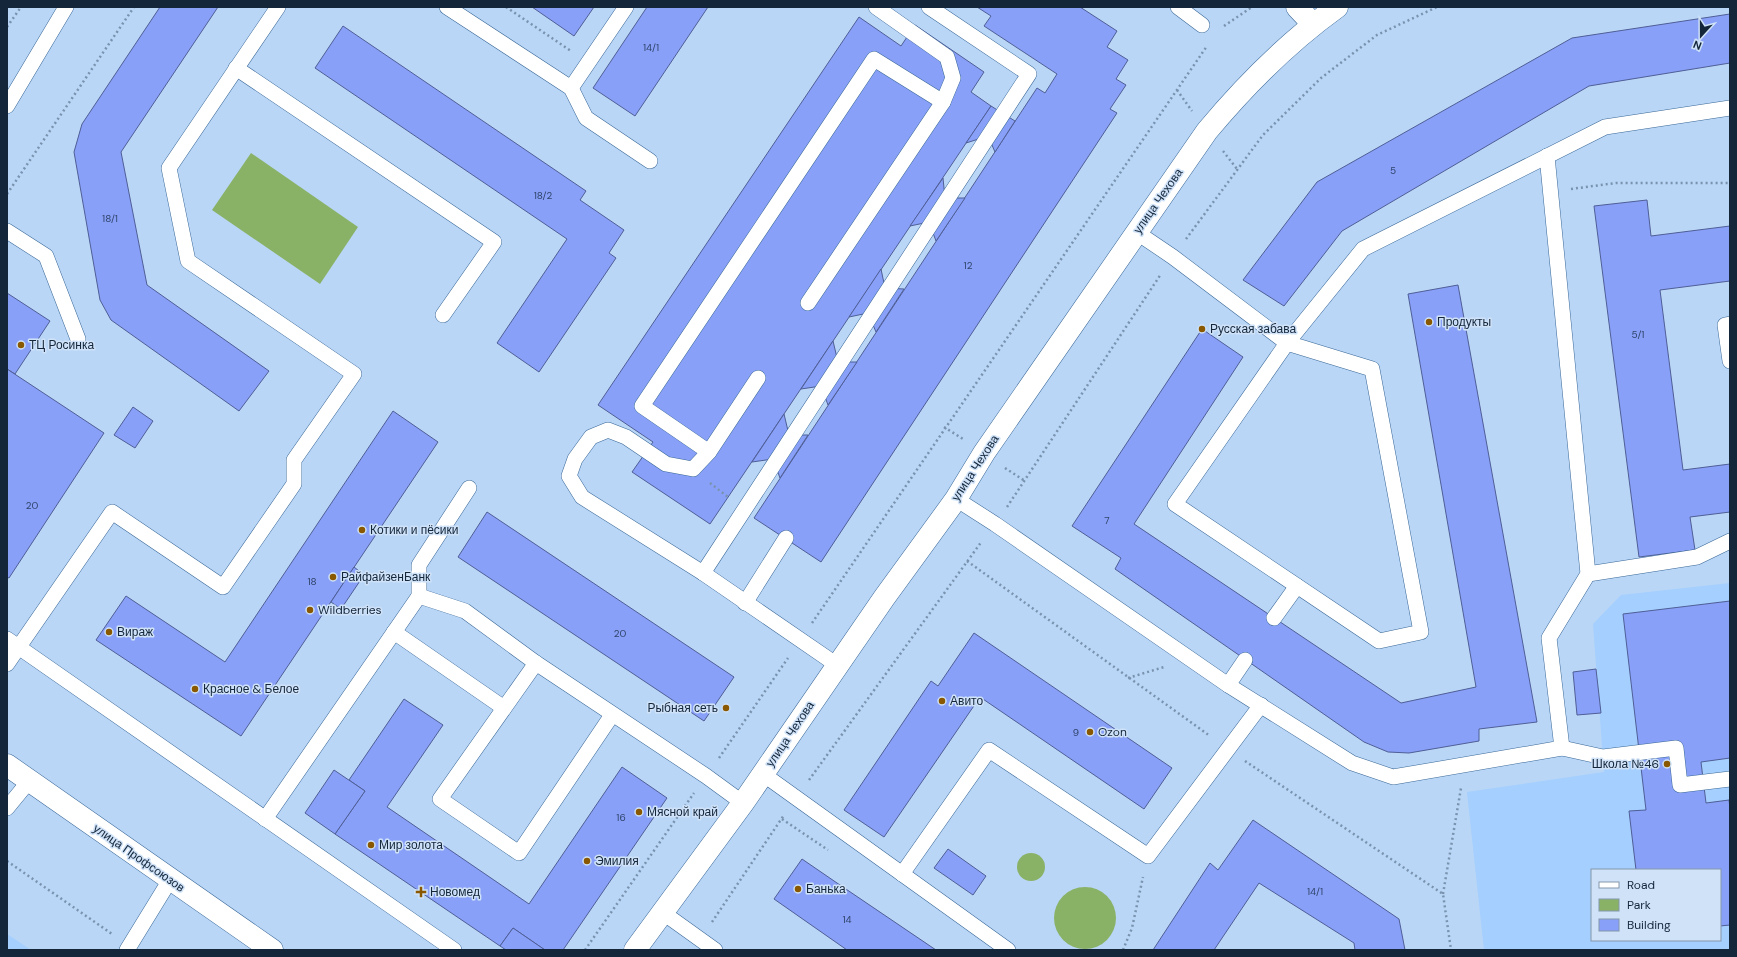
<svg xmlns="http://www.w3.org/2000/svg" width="1737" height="957" viewBox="0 0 1737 957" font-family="'DM Sans',sans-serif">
  <rect width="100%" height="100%" fill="#b9d6f7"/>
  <!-- built -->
  <g fill="#a4cffe" fill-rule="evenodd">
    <path d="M1730,583V950H1484L1467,792L1604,772L1593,624L1621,595ZM1592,870H1720V940H1592Z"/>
    <polygon points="7,934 31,950 7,950"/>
  </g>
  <!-- green -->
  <g fill="#8ab266">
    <polygon points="251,153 358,227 320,284 212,210"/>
    <circle cx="1031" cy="867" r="14"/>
    <circle cx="1085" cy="918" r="31"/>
  </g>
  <!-- building -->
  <g fill="#88a0f8" stroke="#4f5e96">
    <polygon points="160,7 218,7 121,152 147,285 269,371 239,411 111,320 100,300 74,152 82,124"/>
    <polygon points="532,7 594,7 574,36"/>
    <polygon points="647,7 708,7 635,116 593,88"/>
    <polygon points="977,7 1080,7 1117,31 1107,47 1128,60 1116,79 1126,85 1110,109 1117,113 821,562 754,518 1037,88 1045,93 1057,74 984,26 991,16"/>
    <polygon points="1730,14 1730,63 1589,86 1342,231 1284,306 1243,280 1317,182 1572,38"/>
    <polygon points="859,17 901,46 915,25 984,72 971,92 991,106 710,524 632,472 653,442 598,405"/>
    <polygon points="343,26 586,191 580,200 624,230 609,253 616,258 539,372 497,343 567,239 315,68"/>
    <polygon points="991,106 1015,121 995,152 988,136 966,143"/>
    <polygon points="943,178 945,198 965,198 936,241 929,222 910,226"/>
    <polygon points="1647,200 1651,236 1730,226 1730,281 1660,290 1683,470 1730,464 1730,512 1690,517 1695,550 1639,557 1594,206"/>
    <polygon points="881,269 885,288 904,289 876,332 868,313 849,317"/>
    <polygon points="1458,285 1537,722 1479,729 1479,741 1409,753 1388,752 1364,742 1115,569 1121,558 1072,526 1202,329 1243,357 1134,524 1401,703 1476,687 1408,294"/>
    <polygon points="7,293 50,321 15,374 7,369"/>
    <polygon points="833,341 838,362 857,362 828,405 821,386 801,389"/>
    <polygon points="7,369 104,433 9,578 7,577"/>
    <polygon points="133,407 153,421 135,448 114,435"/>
    <polygon points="393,411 438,442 241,736 96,640 126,596 225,662"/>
    <polygon points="784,414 789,435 808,435 780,478 773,459 752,462"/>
    <polygon points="487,512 734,677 704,721 458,557"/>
    <polygon points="354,567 364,575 341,609 331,602"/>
    <polygon points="1730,601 1730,758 1701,762 1706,803 1729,800 1730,808 1730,925 1720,926 1720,870 1636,870 1629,811 1646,810 1623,614"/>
    <polygon points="974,633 1172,768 1144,809 980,697 884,837 844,810 931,681 938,686"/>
    <polygon points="1596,669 1601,713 1577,715 1573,672"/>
    <polygon points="404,699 443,725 387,807 529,904 622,767 667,798 563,950 545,950 513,928 500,946 335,834 365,791 349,780"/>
    <polygon points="334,770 365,791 335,834 305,813"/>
    <polygon points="1253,820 1399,919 1405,950 1355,950 1354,943 1259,883 1214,950 1153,950 1210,863 1218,870"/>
    <polygon points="948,849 986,876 973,895 934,868"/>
    <polygon points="802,859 837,883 936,950 847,950 774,899"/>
    <polygon points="513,928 545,950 506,950 500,946"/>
  </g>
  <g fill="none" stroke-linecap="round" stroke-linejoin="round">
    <!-- lane casing -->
    <g stroke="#3a6897" stroke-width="16">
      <g id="lane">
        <polyline points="447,7 571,88 586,118 650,161"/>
        <polyline points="1178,7 1202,25"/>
        <polyline points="236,68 494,242 443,315"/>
        <polyline points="571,88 626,7"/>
        <polyline points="7,106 66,7"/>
        <polyline points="7,231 46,256 78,339"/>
        <polyline points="1136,232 1173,257 1287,343 1372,369 1421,632 1379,641 1175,504 1287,343 1363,249 1605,127 1730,108"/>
        <polyline points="808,303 943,102 953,78 947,57 876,7"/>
        <polyline points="1730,324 1725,325 1730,361"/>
        <polyline points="758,378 709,452 693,469 666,464 626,437 608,430 591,437 575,459 569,476 582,497 703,573 837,665"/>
        <polyline points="709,452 642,406 874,59 943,102"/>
        <polyline points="956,499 995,524 1228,685 1352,763 1393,777 1562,748 1549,638 1588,574 1547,156"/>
        <polyline points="703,573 1029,74 929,7"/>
        <polyline points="1588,574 1697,557 1730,541"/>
        <polyline points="419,596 465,611 536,663 706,776 743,803"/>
        <polyline points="745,603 786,538"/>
        <polyline points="1274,618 1297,586"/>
        <polyline points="394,632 504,708"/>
        <polyline points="7,639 454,950"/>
        <polyline points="536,663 440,799 519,853 612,715"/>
        <polyline points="7,664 112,512 223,587 294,484 294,460 354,374 188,261 169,168 278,7"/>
        <polyline points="1228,685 1245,660"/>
        <polyline points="1562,748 1603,757 1676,748 1680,785 1730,779"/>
        <polyline points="763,774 1008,950"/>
        <polyline points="7,808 30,780"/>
        <polyline points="265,819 419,596 419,565 469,488"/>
        <polyline points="902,874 989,750 1148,856 1261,705"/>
        <polyline points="662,912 715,950"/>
        <polyline points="127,950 170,880"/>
      </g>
    </g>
    <!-- street casing -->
    <g stroke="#3a6897" stroke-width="23">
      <g id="street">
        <polyline points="1297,7 1313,24"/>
        <path d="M635,950L743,803L884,598L956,499L984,453L1207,131C1247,83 1287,43 1337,7"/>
      </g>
    </g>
    <!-- secondary casing -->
    <g stroke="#3a6897" stroke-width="23">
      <polyline id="secondary" points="7,765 272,950"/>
    </g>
    <!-- path -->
    <g stroke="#7993af" stroke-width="2.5" stroke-dasharray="2 3" stroke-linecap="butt">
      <polyline points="506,7 571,51"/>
      <polyline points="1224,26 1252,7"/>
      <polyline points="7,27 21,7"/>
      <polyline points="1177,90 1192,111"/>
      <polyline points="1223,151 1237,169"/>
      <polyline points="1571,189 1616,183 1730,183"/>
      <polyline points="7,194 134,7"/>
      <polyline points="1186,239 1263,135 1321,78 1377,35 1437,7"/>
      <polyline points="944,427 963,439"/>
      <polyline points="1005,468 1025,481"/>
      <polyline points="710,483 728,497"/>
      <polyline points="1007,507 1161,274"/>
      <polyline points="967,561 1210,736"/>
      <polyline points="812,623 1207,46"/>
      <polyline points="1128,678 1164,667"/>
      <polyline points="719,758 788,658"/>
      <polyline points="1245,761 1443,894 1451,950"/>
      <polyline points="809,780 982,541"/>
      <polyline points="782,819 828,850"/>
      <polyline points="7,861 112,934"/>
      <polyline points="1443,894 1461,788"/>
      <polyline points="712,922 784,815"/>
      <polyline points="585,950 694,793"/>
      <polyline points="1123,950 1132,928 1143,877"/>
    </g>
    <!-- lane -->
    <use href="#lane" stroke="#fff" stroke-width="15"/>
    <!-- street -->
    <use href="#street" stroke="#fff" stroke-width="22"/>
    <!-- secondary -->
    <use href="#secondary" stroke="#fff" stroke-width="22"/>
  </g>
  <!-- markers -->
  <g fill="#8a5801" stroke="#cfe2f8" stroke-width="1.5">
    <circle cx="1429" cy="322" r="4"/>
    <circle cx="1202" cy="329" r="4"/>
    <circle cx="21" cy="345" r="4"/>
    <circle cx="362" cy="530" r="4"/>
    <circle cx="333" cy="577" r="4"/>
    <circle cx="310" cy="610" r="4"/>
    <circle cx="109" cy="632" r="4"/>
    <circle cx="195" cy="689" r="4"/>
    <circle cx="942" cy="701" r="4"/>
    <circle cx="726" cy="708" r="4"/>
    <circle cx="1090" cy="732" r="4"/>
    <circle cx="1667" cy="764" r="4"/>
    <circle cx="639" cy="812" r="4"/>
    <circle cx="371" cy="845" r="4"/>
    <circle cx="587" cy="861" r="4"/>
    <circle cx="798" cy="889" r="4"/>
    <path d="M419 886h4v4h4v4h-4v4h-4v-4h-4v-4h4z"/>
  </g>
  <g text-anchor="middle" stroke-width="3" stroke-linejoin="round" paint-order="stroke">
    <!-- number labels -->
    <g font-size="10" fill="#30446a">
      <text x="651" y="51">14/1</text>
      <text x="1393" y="174">5</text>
      <text x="543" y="199">18/2</text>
      <text x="110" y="222">18/1</text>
      <text x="968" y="269">12</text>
      <text x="1638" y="338">5/1</text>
      <text x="32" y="509">20</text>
      <text x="1107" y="524">7</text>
      <text x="312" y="585">18</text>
      <text x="620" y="637">20</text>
      <text x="1076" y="736">9</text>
      <text x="621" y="821">16</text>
      <text x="1315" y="895">14/1</text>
      <text x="847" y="923">14</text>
    </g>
    <!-- street labels -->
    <g font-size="12" fill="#13263a" stroke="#cfe2f8">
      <text transform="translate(1158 201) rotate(-55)" y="4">улица Чехова</text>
      <text transform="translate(975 468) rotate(-57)" y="4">улица Чехова</text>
      <text transform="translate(790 734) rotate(-56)" y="4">улица Чехова</text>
      <text transform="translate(139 858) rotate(35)" y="4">улица Профсоюзов</text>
    </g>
    <!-- poi labels -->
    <g font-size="12" fill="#13263a" stroke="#cfe2f8" text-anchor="start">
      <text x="1437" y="326">Продукты</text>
      <text x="1210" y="333">Русская забава</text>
      <text x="29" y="349">ТЦ Росинка</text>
      <text x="370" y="534">Котики и пёсики</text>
      <text x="341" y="581">РайфайзенБанк</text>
      <text x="318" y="614">Wildberries</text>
      <text x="117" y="636">Вираж</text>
      <text x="203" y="693">Красное &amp; Белое</text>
      <text x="950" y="705">Авито</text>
      <text x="718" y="712" text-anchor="end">Рыбная сеть</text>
      <text x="1098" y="736">Ozon</text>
      <text x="1659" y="768" text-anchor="end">Школа №46</text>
      <text x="647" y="816">Мясной край</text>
      <text x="379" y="849">Мир золота</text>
      <text x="595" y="865">Эмилия</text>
      <text x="806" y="893">Банька</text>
      <text x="430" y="896">Новомед</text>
    </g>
  </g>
  <!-- border -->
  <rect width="1737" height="957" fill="none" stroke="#13263a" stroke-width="16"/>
  <!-- legend -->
  <rect x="1591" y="869" width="130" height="72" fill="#cfe2f8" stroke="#8497ac"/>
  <rect x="1599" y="882" width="20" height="6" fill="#ffffff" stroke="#8497ac"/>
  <text x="1627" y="889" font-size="12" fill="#13263a">Road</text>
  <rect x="1599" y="899" width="20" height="12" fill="#8ab266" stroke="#8497ac"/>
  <text x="1627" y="909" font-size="12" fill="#13263a">Park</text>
  <rect x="1599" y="919" width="20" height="12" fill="#88a0f8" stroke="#8497ac"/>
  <text x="1627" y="929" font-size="12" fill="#13263a">Building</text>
  <!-- north arrow -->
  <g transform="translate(1701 36) rotate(201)" stroke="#cfe2f8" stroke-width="3" paint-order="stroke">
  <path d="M0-3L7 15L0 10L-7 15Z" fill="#13263a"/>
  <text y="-6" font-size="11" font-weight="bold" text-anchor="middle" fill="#13263a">N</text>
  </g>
</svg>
